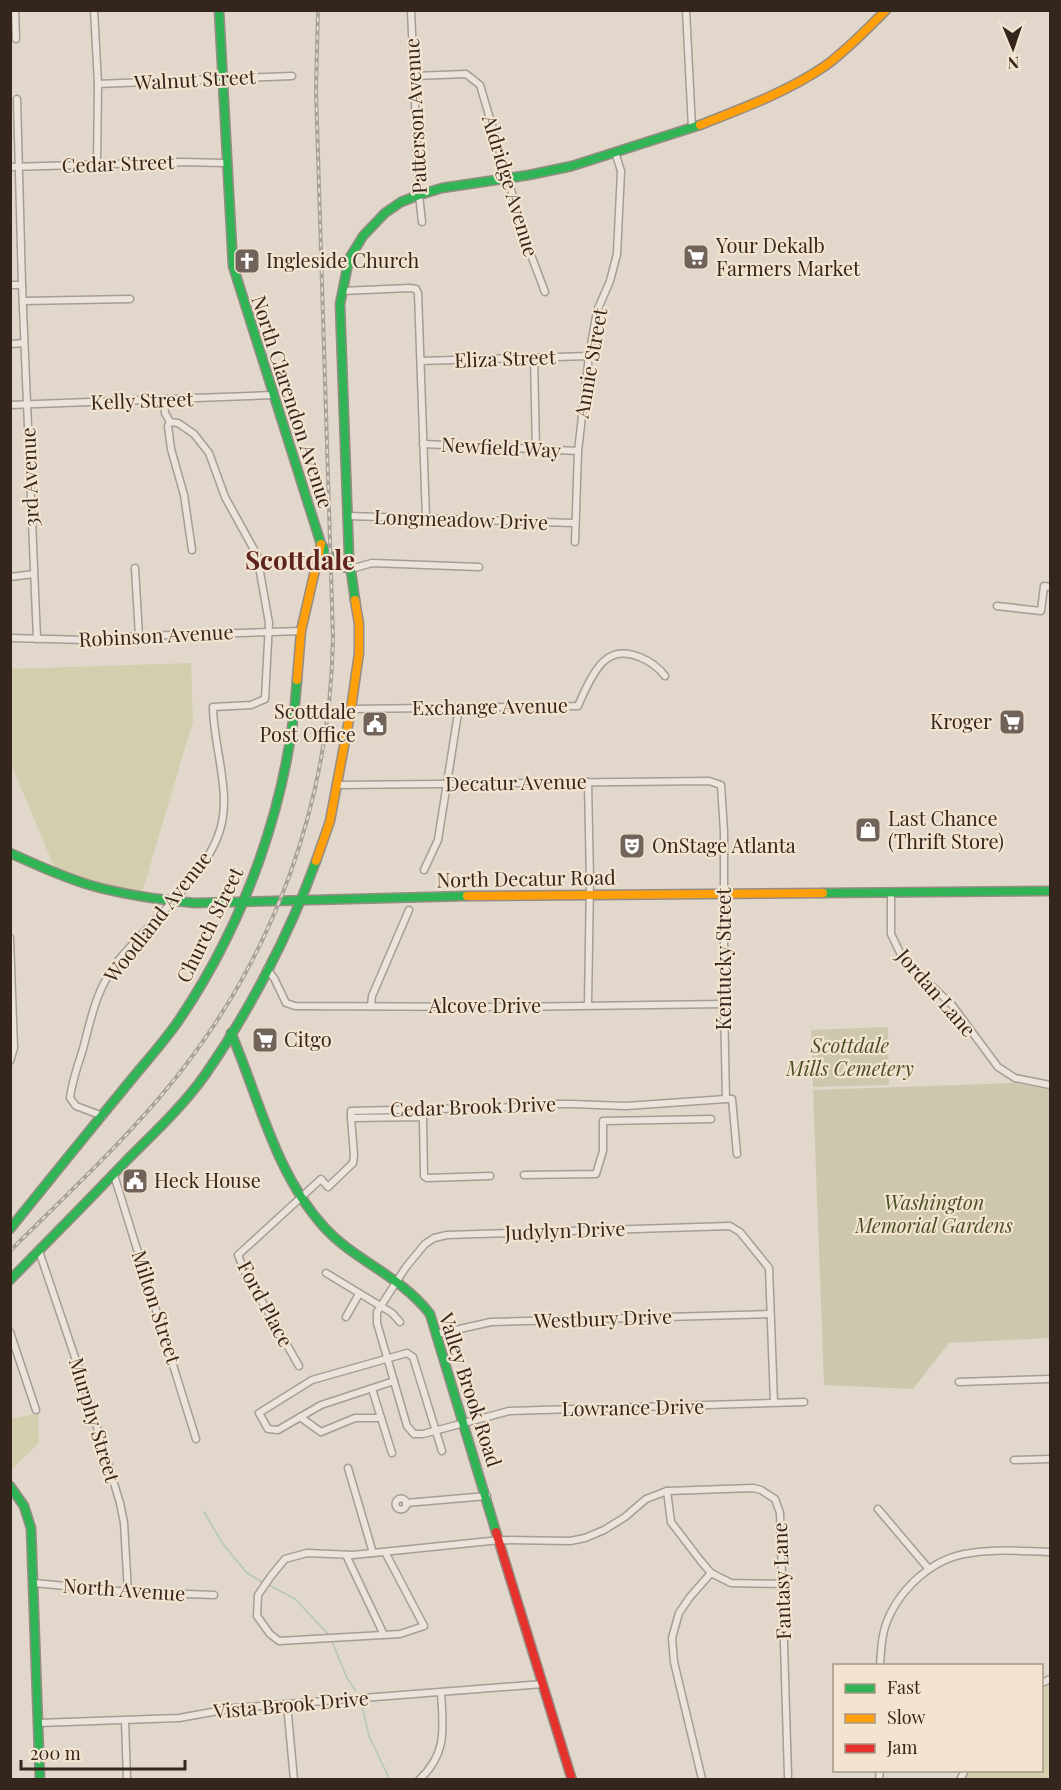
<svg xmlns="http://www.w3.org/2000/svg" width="1061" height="1790" viewBox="0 0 1061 1790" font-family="'Playfair Display',serif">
  <rect width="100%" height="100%" fill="#e1d7cb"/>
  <!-- green -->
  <g fill="#d3ceae">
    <polygon points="191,663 193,721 141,896 87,882 56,871 13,769 11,768 10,669"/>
    <polygon points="38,1413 39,1443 11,1470 11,1419"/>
    <polygon points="1050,1678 1050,1779 959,1780 964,1771 1042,1770 1042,1683"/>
  </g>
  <!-- cemetery -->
  <g fill="#cdc8ad">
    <polygon points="888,1027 889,1085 813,1087 811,1030"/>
    <polygon points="1015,1083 1050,1090 1050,1338 949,1343 913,1389 824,1385 813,1090"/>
  </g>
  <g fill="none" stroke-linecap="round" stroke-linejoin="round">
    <!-- stream -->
    <g stroke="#b6c6ba" stroke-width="1.5">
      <polyline points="204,1512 223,1544 247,1573 264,1583"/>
      <polyline points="269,1585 295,1599 329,1635"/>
      <polyline points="331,1639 347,1678 356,1691"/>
      <polyline points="362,1706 369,1736 390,1780"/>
    </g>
    <!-- street casing -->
    <g stroke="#a69d94" stroke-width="9">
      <g id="street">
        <polyline points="15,10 16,39"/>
        <polyline points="94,10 98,84 97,165"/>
        <polyline points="411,10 419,195 422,222"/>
        <polyline points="686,10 692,128"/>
        <polyline points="414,76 466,74 480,85 528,247 545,292"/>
        <polyline points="98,84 292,76"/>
        <polyline points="17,99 22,285 37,639"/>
        <polyline points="10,167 182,162 225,163"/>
        <polyline points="10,285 22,285"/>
        <polyline points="342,291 410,288 416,289 418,293 426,518"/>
        <polyline points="23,301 130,299"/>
        <polyline points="10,344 24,343"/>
        <polyline points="534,358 536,449"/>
        <polyline points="421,361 589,356"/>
        <polyline points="10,405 273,395"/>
        <polyline points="170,422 168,426 171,449 184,495 192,550"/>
        <polyline points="423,444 578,451"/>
        <polyline points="348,516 574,523"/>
        <polyline points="575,542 578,451 589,356 597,311 610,281 617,254 621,171 615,152"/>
        <polyline points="135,568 139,636"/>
        <polyline points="351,569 372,563 479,567"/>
        <polyline points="10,577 34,574"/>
        <polyline points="997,606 1041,611 1044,586 1050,587"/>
        <polyline points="10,638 87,640 139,636 301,631"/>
        <path d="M351,709L578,706C584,692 595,666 608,658C626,646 654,661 665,676"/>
        <polyline points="588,782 590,881 588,1005"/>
        <polyline points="338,785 709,781 721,785 724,832 724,1004 726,1099 732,1099 737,1154"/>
        <polyline points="424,870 438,840 459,707"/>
        <polyline points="891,892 891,934 903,959 952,1005 998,1067 1015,1078 1050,1085"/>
        <polyline points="10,938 14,1048 10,1061"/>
        <polyline points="267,969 274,978 286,1003 295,1006 502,1007 724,1004"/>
        <polyline points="371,1006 372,996 409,910"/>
        <path d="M103,1116L76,1106L70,1098C72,1081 78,1065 83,1049C91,1018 97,987 118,961C148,924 204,878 219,833C233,795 213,746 213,707L251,705L265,699L269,623L257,555L225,497L209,453L194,434L178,423L170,422L165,413L164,400"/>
        <polyline points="351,1118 351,1111 523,1107 536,1104 571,1104 626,1106 726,1099"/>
        <polyline points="114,1175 196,1439"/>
        <polyline points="524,1175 596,1174 603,1151 603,1121 711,1119"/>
        <polyline points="39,1251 82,1378 120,1503 124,1523 128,1592"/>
        <polyline points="326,1273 392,1313 400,1322"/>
        <polyline points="346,1317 359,1294"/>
        <polyline points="10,1332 36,1410"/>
        <polyline points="437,1334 491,1322 770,1314"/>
        <polyline points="299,1366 244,1270 238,1255 321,1179 328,1187 353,1163 354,1155 351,1118 423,1117 424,1176 427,1178 490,1176"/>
        <polyline points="394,1381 321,1405 278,1430 268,1429 259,1413 312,1380 407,1353 413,1357 442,1451"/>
        <polyline points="959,1382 1050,1379"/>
        <polyline points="372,1389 392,1453"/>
        <polyline points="774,1403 769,1268 740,1232 730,1226 447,1235 434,1238 425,1244 406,1267 377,1312 377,1323 407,1426 414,1434 423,1434 509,1411 804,1402"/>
        <polyline points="300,1417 321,1432 355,1418 381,1418"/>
        <polyline points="1014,1460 1050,1459"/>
        <polyline points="348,1468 373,1553"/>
        <polyline points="667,1491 671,1522 700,1560 711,1573 731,1583 782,1584"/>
        <circle cx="401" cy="1504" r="5.5"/>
        <polyline points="406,1503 487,1496"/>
        <polyline points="878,1509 928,1568"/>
        <polyline points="385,1552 424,1626 400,1634 279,1641 270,1634 257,1616 258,1595 271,1576 285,1559 307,1553 353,1555 500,1540 570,1541 585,1538 604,1530 625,1517 646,1499 667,1491 753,1488 761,1490 775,1499 780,1513 788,1776"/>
        <polyline points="346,1555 384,1635"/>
        <polyline points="34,1583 128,1592 214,1595"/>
        <path d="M880,1666C881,1652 881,1637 886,1624C899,1589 933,1557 971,1553C997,1549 1024,1551 1050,1552"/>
        <polyline points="1042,1683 1050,1679"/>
        <polyline points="287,1704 294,1780"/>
        <polyline points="125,1720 127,1780"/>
        <polyline points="38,1723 179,1718 234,1708 543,1684"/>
        <polyline points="702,1779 674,1662 672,1638 679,1613 690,1597 711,1573"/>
        <path d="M419,1780C448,1753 443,1728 441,1692"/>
        <polyline points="879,1780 880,1770"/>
        <polyline points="960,1780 965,1770"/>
      </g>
    </g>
    <!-- fast casing -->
    <g stroke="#968c84" stroke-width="11">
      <g id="fast">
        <polyline points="219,10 233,266 321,544 336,565 351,569"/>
        <polyline points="355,600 349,556 340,304 349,259 363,236 385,213 401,202 419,195 442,188 529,175 572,166 700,125"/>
        <path d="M10,853C37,865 64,878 93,886C126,895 161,900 195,903L467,896"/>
        <polyline points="823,893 1050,891"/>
        <path d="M231,1033C259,1098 275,1173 324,1227C356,1262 400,1275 430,1314L496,1532"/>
        <path d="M10,1229C47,1183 84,1137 122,1091C140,1068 162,1045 179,1020C246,921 289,800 297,680"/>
        <path d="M10,1280C49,1240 89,1200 128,1159C154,1133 183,1106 205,1075C249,1012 290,933 316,861"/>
        <polyline points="10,1486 24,1506 31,1528 40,1780"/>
      </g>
    </g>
    <!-- slow casing -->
    <g stroke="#968c84" stroke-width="11">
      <g id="slow">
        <path d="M700,125C743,108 787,92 825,66C847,50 866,30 886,10"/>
        <polyline points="297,680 301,631 321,544"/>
        <polyline points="316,861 330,821 351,709 359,653 359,624 355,600"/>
        <polyline points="467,896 823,893"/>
      </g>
    </g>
    <!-- jam casing -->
    <g stroke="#968c84" stroke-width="11">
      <polyline id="jam" points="496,1532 572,1780"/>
    </g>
    <!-- street -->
    <use href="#street" stroke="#eae4dc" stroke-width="6"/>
    <!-- fast -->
    <use href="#fast" stroke="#30b455" stroke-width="8"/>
    <!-- slow -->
    <use href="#slow" stroke="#ff9f0a" stroke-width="8"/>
    <!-- jam -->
    <use href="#jam" stroke="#e5322d" stroke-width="8"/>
    <!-- rail casing -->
    <g stroke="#a9a29c" stroke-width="4">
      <path id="rail" d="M10,1251C66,1195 125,1141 174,1080C276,953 330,800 333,638L316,90L318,10"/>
    </g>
    <!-- rail -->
    <use href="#rail" stroke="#f3e4d0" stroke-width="1.5" stroke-dasharray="4.5" stroke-linecap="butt"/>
  </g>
  <!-- icons -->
  <defs>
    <g id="supermarket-square" transform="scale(1.35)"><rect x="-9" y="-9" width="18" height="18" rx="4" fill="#71635a" stroke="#f3e4d0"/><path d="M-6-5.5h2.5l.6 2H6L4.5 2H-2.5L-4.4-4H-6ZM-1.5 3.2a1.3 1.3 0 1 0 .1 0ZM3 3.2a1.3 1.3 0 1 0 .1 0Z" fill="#fff"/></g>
    <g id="church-square" transform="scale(1.35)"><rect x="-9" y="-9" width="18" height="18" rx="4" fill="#71635a" stroke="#f3e4d0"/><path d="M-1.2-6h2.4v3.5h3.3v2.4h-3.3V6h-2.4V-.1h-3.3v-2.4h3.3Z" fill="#fff"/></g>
    <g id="civic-square" transform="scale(1.35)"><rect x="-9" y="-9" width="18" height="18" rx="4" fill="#71635a" stroke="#f3e4d0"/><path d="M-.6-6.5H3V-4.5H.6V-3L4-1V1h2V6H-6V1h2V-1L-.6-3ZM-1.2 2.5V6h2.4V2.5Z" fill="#fff"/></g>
    <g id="shop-square" transform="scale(1.35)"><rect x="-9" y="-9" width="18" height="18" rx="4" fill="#71635a" stroke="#f3e4d0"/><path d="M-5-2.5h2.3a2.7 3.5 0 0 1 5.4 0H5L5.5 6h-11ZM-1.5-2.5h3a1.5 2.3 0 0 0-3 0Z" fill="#fff"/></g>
    <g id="theatre-square" transform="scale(1.35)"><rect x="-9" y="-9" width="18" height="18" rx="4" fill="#71635a" stroke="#f3e4d0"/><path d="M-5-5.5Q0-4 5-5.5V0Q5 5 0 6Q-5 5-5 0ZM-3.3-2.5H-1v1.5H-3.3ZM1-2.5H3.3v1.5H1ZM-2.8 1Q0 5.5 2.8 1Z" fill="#fff"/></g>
  </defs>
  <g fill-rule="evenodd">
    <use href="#supermarket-square" x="696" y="257"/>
    <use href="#church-square" x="247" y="261"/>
    <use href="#supermarket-square" x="1012" y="722"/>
    <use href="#civic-square" x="375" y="724"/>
    <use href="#shop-square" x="868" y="830"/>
    <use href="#theatre-square" x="632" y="846"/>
    <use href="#supermarket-square" x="265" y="1040"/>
    <use href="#civic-square" x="135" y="1181"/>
  </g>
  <g text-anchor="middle" stroke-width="4.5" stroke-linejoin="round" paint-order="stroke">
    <!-- street labels -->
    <g font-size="20" fill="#34251d" stroke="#f3e4d0">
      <text transform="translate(195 80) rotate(-3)" y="7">Walnut Street</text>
      <text transform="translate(416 116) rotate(-93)" y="7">Patterson Avenue</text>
      <text transform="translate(118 164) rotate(-2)" y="7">Cedar Street</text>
      <text transform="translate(510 186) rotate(73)" y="7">Aldridge Avenue</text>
      <text transform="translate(505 359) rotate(-2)" y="7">Eliza Street</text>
      <text transform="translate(591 363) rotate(-80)" y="7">Annie Street</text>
      <text transform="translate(142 401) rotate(-2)" y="7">Kelly Street</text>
      <text transform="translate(292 402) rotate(72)" y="7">North Clarendon Avenue</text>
      <text transform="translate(501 448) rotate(3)" y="7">Newfield Way</text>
      <text transform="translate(30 477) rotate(-92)" y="7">3rd Avenue</text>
      <text transform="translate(461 520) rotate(2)" y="7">Longmeadow Drive</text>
      <text transform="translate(156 636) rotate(-3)" y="7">Robinson Avenue</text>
      <text transform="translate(490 707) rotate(-1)" y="7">Exchange Avenue</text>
      <text transform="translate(516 783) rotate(-1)" y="7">Decatur Avenue</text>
      <text transform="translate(526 879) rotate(-1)" y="7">North Decatur Road</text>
      <text transform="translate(158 917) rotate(-52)" y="7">Woodland Avenue</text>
      <text transform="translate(210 925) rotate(-64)" y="7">Church Street</text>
      <text transform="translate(724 959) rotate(-90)" y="7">Kentucky Street</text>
      <text transform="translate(936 993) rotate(49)" y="7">Jordan Lane</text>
      <text x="485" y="1013">Alcove Drive</text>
      <text transform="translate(473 1107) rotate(-2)" y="7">Cedar Brook Drive</text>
      <text transform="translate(565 1231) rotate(-2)" y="7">Judylyn Drive</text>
      <text transform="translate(265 1304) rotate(62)" y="7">Ford Place</text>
      <text transform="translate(156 1307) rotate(72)" y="7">Milton Street</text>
      <text transform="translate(603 1319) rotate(-2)" y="7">Westbury Drive</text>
      <text transform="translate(470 1390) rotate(72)" y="7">Valley Brook Road</text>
      <text transform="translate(633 1408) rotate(-1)" y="7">Lowrance Drive</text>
      <text transform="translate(94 1420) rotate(73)" y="7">Murphy Street</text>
      <text transform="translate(782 1581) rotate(-92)" y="7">Fantasy Lane</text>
      <text transform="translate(124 1590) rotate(4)" y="7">North Avenue</text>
      <text transform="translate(291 1705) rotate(-5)" y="7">Vista Brook Drive</text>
    </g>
    <!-- poi labels -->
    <g font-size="20" fill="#34251d" stroke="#f3e4d0" text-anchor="start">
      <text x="716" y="253">Your Dekalb<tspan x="716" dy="23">Farmers Market</tspan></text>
      <text x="266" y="268">Ingleside Church</text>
      <text x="356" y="719" text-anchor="end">Scottdale<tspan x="356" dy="23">Post Office</tspan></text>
      <text x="992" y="729" text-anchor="end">Kroger</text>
      <text x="888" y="826">Last Chance<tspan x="888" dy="23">(Thrift Store)</tspan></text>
      <text x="652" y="853">OnStage Atlanta</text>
      <text x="284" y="1047">Citgo</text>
      <text x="154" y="1188">Heck House</text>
    </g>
    <!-- park labels -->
    <g font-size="20" font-style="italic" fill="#4b4f25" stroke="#f3e4d0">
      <text x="850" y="1053">Scottdale<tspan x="850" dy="23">Mills Cemetery</tspan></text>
      <text x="934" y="1210">Washington<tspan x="934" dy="23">Memorial Gardens</tspan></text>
    </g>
    <!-- district labels -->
    <g font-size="26" font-weight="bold" fill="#5e231f" stroke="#f3e4d0">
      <text x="300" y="570">Scottdale</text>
    </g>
  </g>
  <!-- border -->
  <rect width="1061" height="1790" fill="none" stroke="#34251d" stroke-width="24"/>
  <!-- legend -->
  <rect x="833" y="1664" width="210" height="108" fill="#f3e4d0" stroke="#a79888" stroke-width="1.5"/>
  <rect x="845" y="1684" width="30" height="9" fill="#30b455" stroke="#a79888" stroke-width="1.5"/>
  <text x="887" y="1694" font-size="18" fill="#34251d">Fast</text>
  <rect x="845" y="1714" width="30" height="9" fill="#ff9f0a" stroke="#a79888" stroke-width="1.5"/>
  <text x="887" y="1724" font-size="18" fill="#34251d">Slow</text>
  <rect x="845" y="1744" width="30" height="9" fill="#e5322d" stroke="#a79888" stroke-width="1.5"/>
  <text x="887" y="1754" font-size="18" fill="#34251d">Jam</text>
  <!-- north arrow -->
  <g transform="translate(1013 48) rotate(178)" stroke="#f3e4d0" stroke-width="4.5" paint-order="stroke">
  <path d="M0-4.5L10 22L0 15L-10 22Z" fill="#34251d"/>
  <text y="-9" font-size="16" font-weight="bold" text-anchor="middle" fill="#34251d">N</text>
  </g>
  <!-- scale -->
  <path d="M21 1760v9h164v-9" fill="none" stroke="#34251d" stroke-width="3"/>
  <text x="30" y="1760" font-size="18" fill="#34251d" stroke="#f3e4d0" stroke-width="4.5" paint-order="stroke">200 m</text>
</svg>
